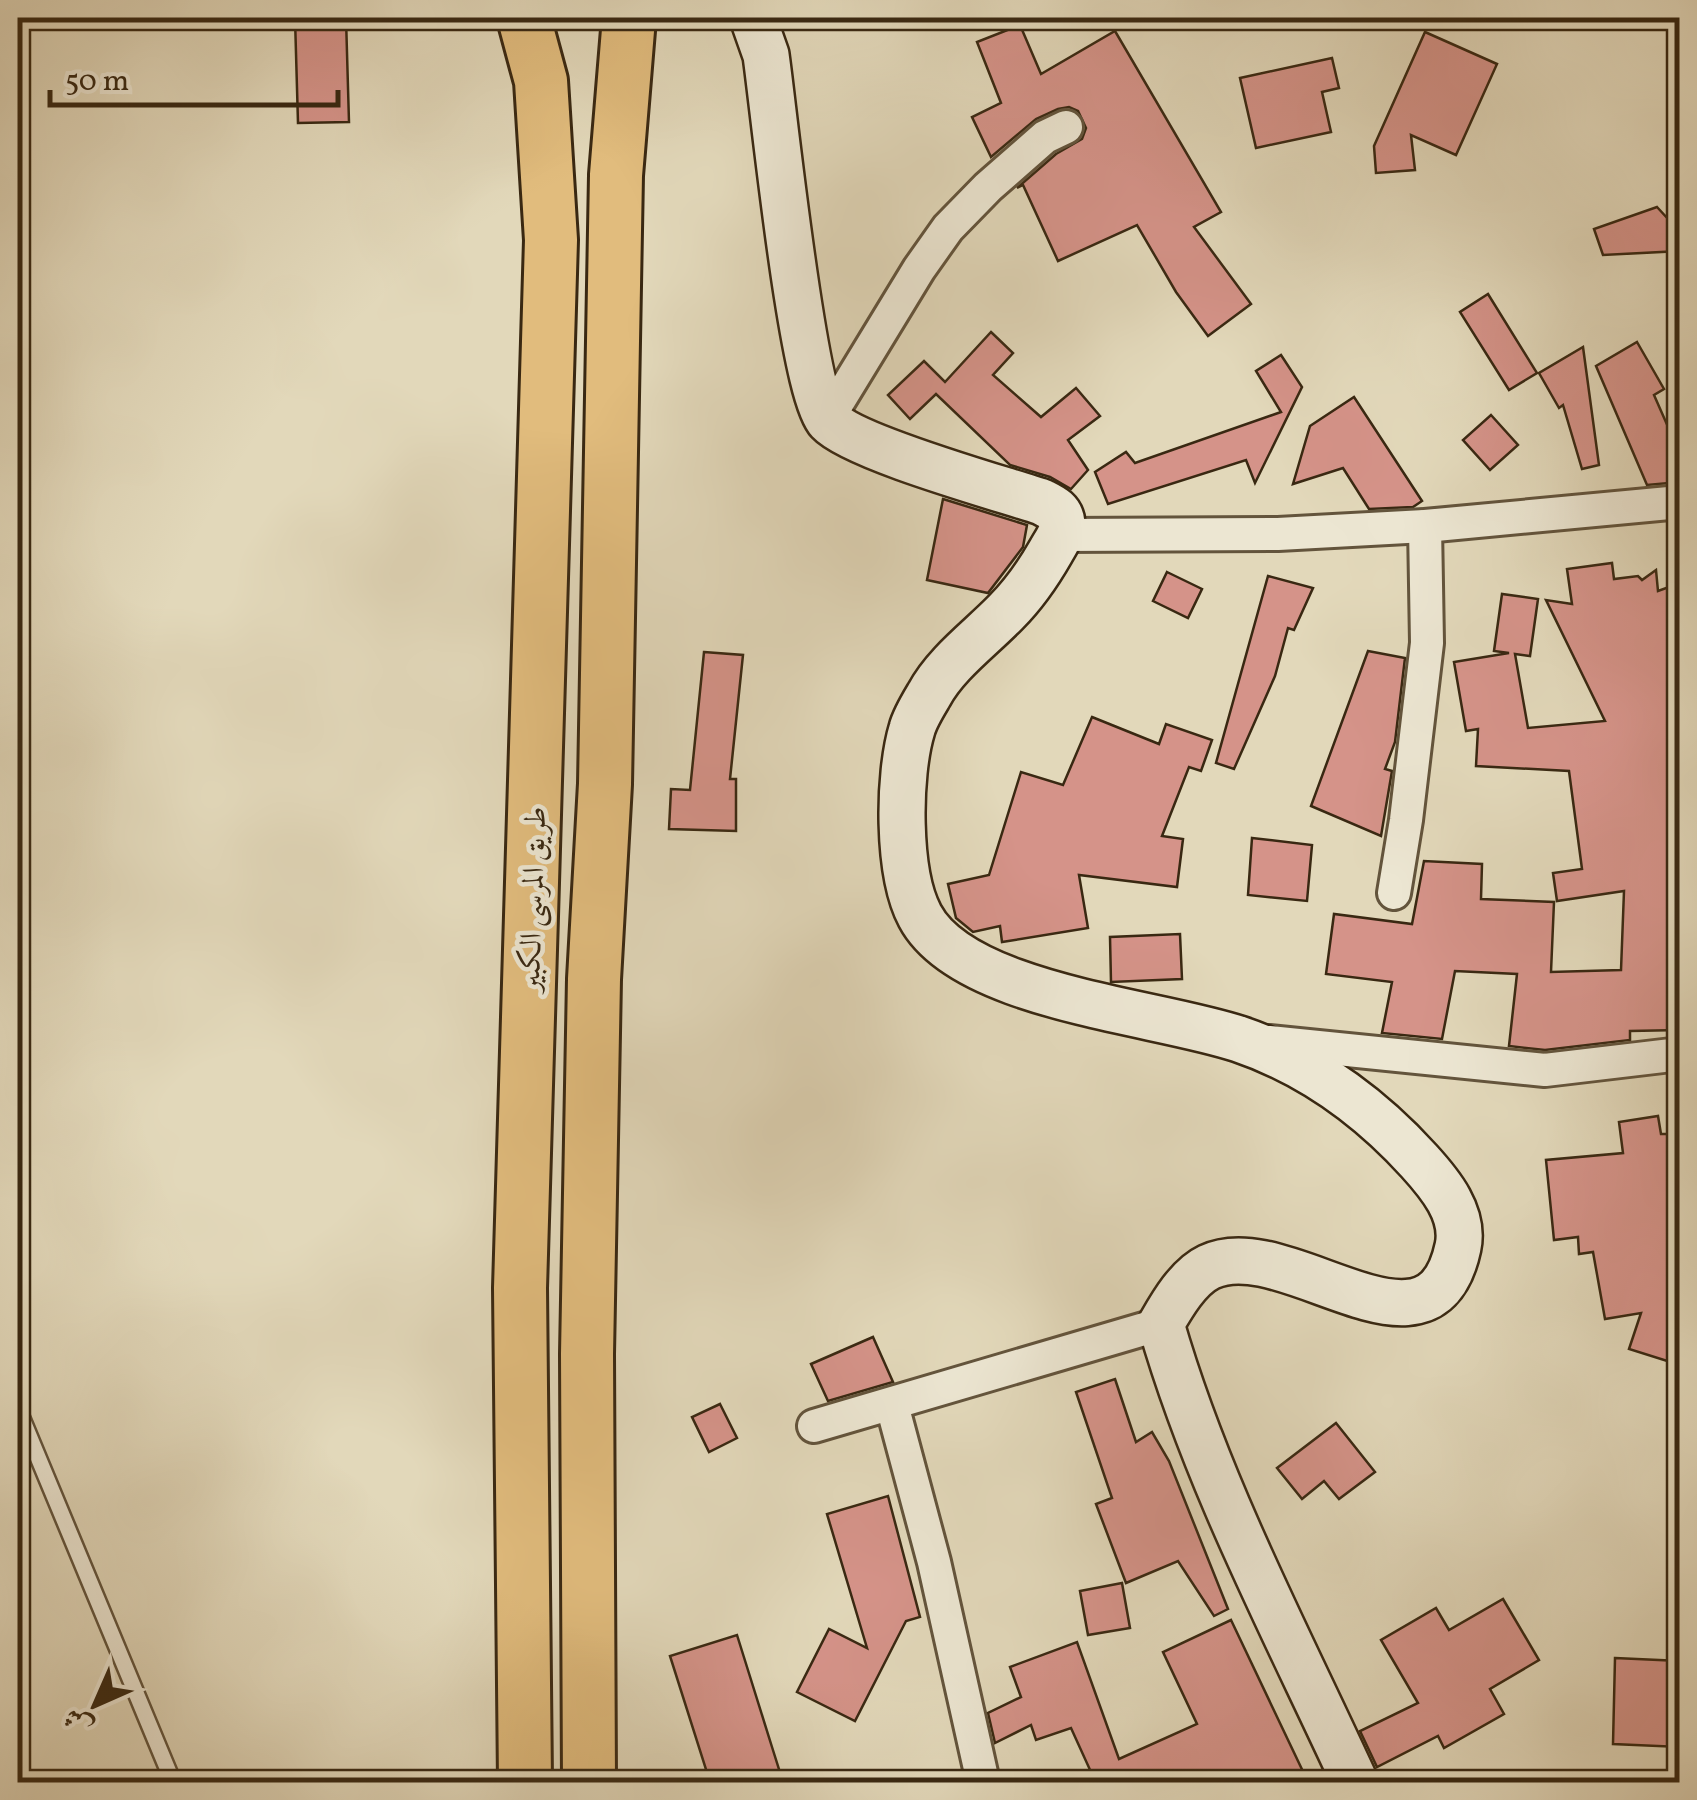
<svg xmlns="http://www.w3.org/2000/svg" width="1697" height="1800" viewBox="0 0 1697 1800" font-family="Vollkorn,Amiri,serif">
  <rect width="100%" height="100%" fill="#e2d8ba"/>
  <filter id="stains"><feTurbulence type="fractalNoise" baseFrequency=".002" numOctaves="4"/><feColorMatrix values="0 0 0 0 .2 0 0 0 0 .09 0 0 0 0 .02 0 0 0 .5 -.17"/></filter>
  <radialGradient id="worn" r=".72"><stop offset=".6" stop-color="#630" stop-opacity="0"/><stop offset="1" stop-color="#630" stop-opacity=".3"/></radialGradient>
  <!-- building -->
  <g fill="#d59389" stroke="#392812" stroke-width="2.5">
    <polygon points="295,18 346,18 349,122 298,123"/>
    <polygon points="1020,25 1041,74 1115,31 1221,212 1194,227 1251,304 1208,336 1176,292 1137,225 1058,261 1023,185 1017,188 1056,154 1082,139 1086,128 1078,111 1069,107 1058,109 1036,119 991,157 972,117 1001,103 977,42"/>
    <polygon points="1425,32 1497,64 1456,155 1411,135 1415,170 1376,173 1374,146"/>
    <polygon points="1332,58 1339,88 1322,92 1331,132 1256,148 1240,78"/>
    <polygon points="1657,207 1680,232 1680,251 1603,255 1594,229"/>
    <polygon points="1488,294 1537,373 1509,390 1460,312"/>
    <polygon points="991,332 1013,353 993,375 1041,417 1076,388 1100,416 1068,440 1088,470 1071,489 1050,477 1010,465 936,394 910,419 888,395 924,361 945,382"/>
    <polygon points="1637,342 1664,389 1654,395 1680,454 1680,482 1647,485 1596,366"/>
    <polygon points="1583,347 1599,465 1582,469 1563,405 1559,408 1539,373"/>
    <polygon points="1281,355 1302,387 1255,483 1246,460 1108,504 1095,472 1126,452 1135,463 1281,412 1256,371"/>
    <polygon points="1354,397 1422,501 1413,507 1369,509 1343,468 1293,484 1310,426"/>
    <polygon points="1491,415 1518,445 1490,470 1463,440"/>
    <polygon points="943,499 1027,525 1023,547 988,593 927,580"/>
    <polygon points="1612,563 1614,579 1638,576 1642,580 1656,570 1658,591 1680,583 1680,769 1670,772 1680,796 1680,1030 1630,1031 1630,1040 1545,1050 1509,1046 1517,974 1455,971 1442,1039 1382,1033 1392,982 1326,974 1334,914 1412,924 1424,861 1482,864 1481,899 1554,902 1551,972 1621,970 1624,891 1557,901 1553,873 1582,869 1569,771 1476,766 1478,729 1466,731 1454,662 1509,653 1494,651 1502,594 1538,599 1530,656 1515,654 1528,728 1605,721 1546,600 1572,604 1567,569"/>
    <polygon points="1167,572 1202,589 1188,618 1153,601"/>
    <polygon points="1268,576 1313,588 1294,630 1288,628 1275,676 1234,769 1216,763"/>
    <polygon points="1368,651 1405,658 1395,742 1385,769 1392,771 1381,836 1311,806"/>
    <polygon points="704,652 743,655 730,779 736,779 736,831 669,829 671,789 690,790"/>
    <polygon points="1092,717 1159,744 1166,724 1212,740 1201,771 1189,767 1162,836 1183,839 1177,887 1079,875 1088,928 1002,942 1000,926 973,932 956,918 948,884 989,875 1021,772 1063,785"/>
    <polygon points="1252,838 1312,845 1307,901 1248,895"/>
    <polygon points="1180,934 1182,979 1111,982 1110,937"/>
    <polygon points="1658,1116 1661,1134 1680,1134 1680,1365 1629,1349 1641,1313 1605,1319 1593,1252 1579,1254 1578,1237 1554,1240 1546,1160 1623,1153 1619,1122"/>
    <polygon points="873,1337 893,1382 828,1401 811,1364"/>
    <polygon points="1115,1379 1136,1442 1152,1432 1169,1461 1228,1609 1214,1616 1178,1561 1126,1583 1096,1504 1112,1498 1076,1392"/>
    <polygon points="720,1404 737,1438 709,1452 692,1417"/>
    <polygon points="1336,1423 1375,1472 1339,1499 1324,1481 1302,1499 1277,1468"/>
    <polygon points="888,1496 920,1617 906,1621 855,1721 797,1692 829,1629 867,1648 827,1514"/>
    <polygon points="1122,1583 1130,1628 1088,1635 1080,1591"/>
    <polygon points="1503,1599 1539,1660 1490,1689 1504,1714 1444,1748 1438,1736 1377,1767 1360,1731 1418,1703 1381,1640 1436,1608 1449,1630"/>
    <polygon points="1231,1620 1308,1782 1068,1782 1091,1772 1071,1728 1036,1740 1031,1725 995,1743 988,1713 1021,1697 1010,1667 1077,1642 1119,1759 1197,1724 1163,1652"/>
    <polygon points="737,1635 772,1747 783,1782 710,1782 670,1656"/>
    <polygon points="1615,1658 1680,1661 1680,1747 1613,1744"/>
  </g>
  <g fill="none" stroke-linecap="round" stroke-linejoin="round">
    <!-- lane casing -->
    <g stroke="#63543c" stroke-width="20">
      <polyline id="lane" points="18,1409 173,1782"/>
    </g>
    <!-- street casing -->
    <g stroke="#63543c" stroke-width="38">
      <g id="street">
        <polyline points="827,420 919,269 948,228 988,187 1045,137 1066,127"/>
        <polyline points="1061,535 1278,534 1425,526 1680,502"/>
        <polyline points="1394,893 1406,820 1427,643 1425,526"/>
        <polyline points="1269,1042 1545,1070 1680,1054"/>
        <polyline points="892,1405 934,1562 983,1782"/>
        <polyline points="814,1426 1161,1324"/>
      </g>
    </g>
    <!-- secondary casing -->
    <g stroke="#392812" stroke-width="50">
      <path id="secondary" d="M753,18L766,55C774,111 802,393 829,421C854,448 1000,488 1042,502C1052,507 1061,511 1062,523C1063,533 1056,542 1051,551C1039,572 1024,594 1006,612C981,638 946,663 929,695C923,705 915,718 912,729C898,775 897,873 920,916C963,997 1156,1011 1239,1039C1310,1063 1369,1106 1419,1161C1440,1184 1465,1214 1458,1247C1430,1379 1286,1230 1209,1267C1188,1277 1172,1305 1161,1324C1207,1484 1286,1632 1355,1782"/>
    </g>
    <!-- primary casing -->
    <g stroke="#392812" stroke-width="58">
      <g id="primary">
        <polyline points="524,18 541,81 551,240 520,1288 525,1782"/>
        <polyline points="589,1782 587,1354 594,979 605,784 616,175 629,18"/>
      </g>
    </g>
    <!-- lane -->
    <use href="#lane" stroke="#ece6d2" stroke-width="15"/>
    <!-- street -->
    <use href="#street" stroke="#ece6d2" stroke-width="32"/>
    <!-- secondary -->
    <use href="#secondary" stroke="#ece6d2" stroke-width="45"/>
    <!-- primary -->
    <use href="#primary" stroke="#e1bc7d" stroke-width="52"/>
  </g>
  <g text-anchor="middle" stroke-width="9" stroke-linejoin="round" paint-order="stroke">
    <!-- street labels -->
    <g font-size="30" fill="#392812" stroke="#ece6d2">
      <text transform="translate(532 899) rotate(-88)" y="10">طريق المرسى الكبير</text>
    </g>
  </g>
  <!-- margin -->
  <rect width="1697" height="1800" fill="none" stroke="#e2d8ba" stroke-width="60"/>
  <rect x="20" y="20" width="1657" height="1760" fill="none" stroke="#392812" stroke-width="5"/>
  <rect x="30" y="30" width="1637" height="1740" fill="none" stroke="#392812" stroke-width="2.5"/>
  <!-- north arrow -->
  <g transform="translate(95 1705) rotate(225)" stroke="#ece6d2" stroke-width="8" paint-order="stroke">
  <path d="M0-8L18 38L0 25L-18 38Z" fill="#392812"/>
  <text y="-15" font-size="28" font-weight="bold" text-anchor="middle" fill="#392812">ش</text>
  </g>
  <!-- scale -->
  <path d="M50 90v15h288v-15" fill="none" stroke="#392812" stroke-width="5"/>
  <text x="65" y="90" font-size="30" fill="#392812" stroke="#ece6d2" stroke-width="8" paint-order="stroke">50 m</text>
  <rect width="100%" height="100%" filter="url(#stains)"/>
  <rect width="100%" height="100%" fill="url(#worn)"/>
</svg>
